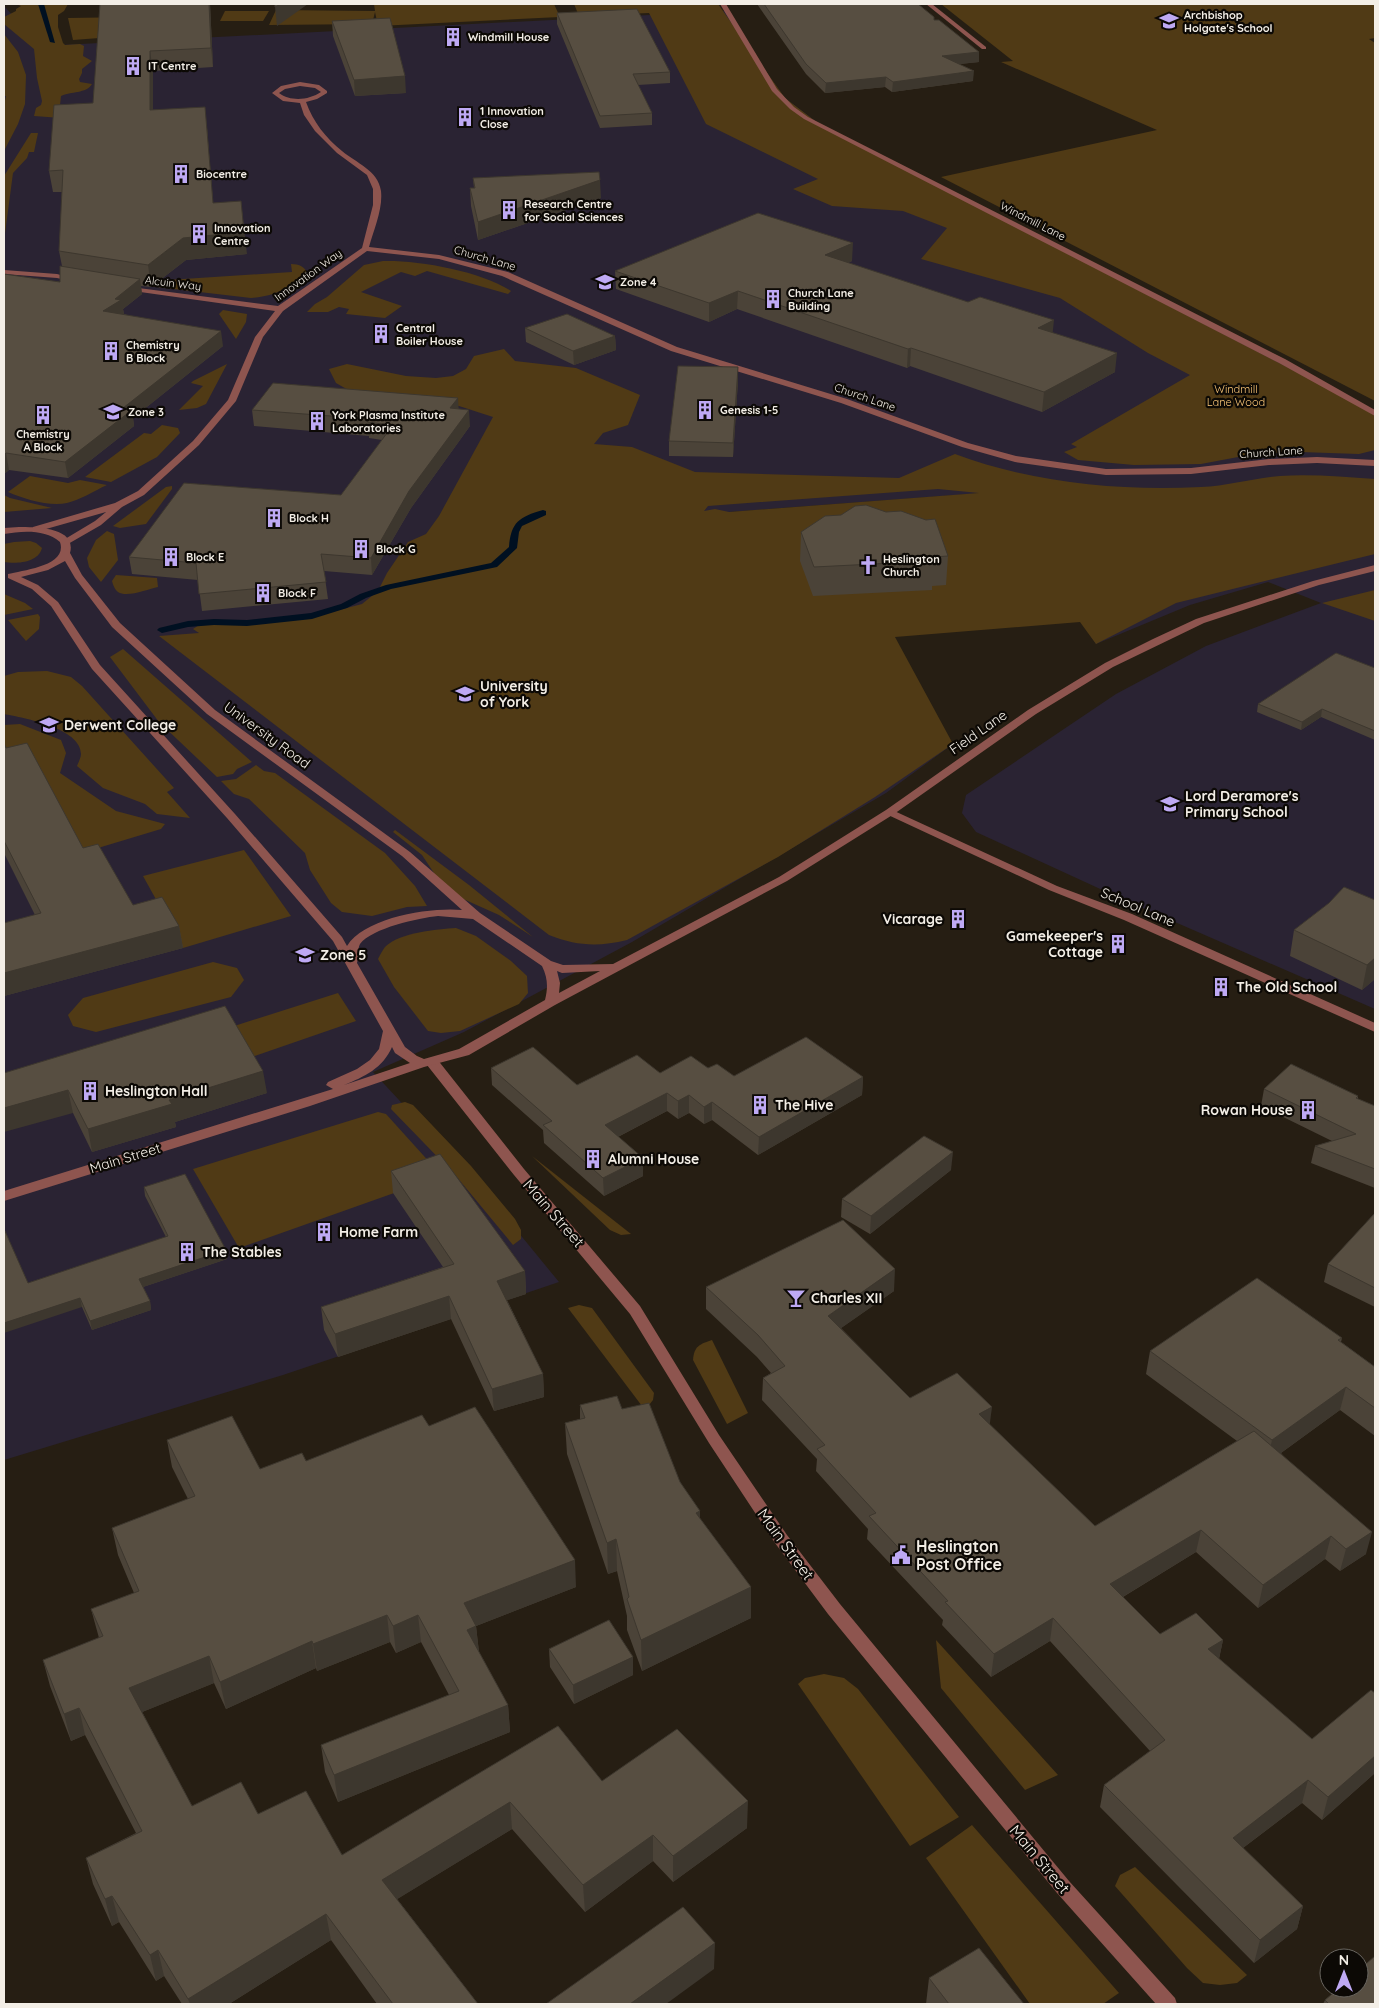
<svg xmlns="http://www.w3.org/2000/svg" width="1379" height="2008" viewBox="0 0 1379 2008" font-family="Quicksand,sans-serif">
  <rect width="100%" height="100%" fill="#261e13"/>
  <!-- education -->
  <polygon fill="#2a2333" points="4,6 41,46 728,11 751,51 785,98 822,126 1374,411 1375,413 1375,1009 1122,899 976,832 962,813 966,795 1116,694 1206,646 1321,603 1268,582 1190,605 1096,644 997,492 729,512 953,744 886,793 632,942 464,1032 373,1072 491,1199 559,1282 283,1375 4,1460"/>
  <!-- green -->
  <g fill="#503a15" fill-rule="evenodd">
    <path d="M16,4H68L64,11L58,15V27L63,43L65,45L80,44L84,46L83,56L92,61L82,69V73L79,79L80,82L92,84C86,94 71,91 61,96L60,105L64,107L61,118L34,116L36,108L41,105L42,101L37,78L34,49L4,24V17L16,11V9L21,6Z"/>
    <polygon points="374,4 554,4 560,17 378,26 375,12 372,24 269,25 276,10 375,11"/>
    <polygon points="574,4 718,4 785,98 823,127 1372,411 1375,415 1375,450 1359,454 1300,452 1254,454 1201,464 1134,465 1078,460 1064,452 1077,447 1071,444 1190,375 1148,353 1060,298 921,259 947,228 903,211 832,206 793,189 818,179 706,124 649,13 579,16"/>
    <polygon points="941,4 1375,4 1375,38 1369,39 1375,43 1375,401 941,177 1157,130 1001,62 1013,61"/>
    <polygon points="225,11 269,11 263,21 220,21"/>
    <polygon points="135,17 126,36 73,40 68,18"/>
    <polygon points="4,34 18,52 26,75 25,104 18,124 4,151 4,105 6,96 4,96"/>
    <polygon points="31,133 38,133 34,152 29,152 27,158 13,173 4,241 4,176"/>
    <path d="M383,261C418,260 481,271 511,291L508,294L427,271L415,276L401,272L361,292L402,306L385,318L346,314L349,309L339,307L328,312H307L315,304L327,297L364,265Z"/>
    <path d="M291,264C299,264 306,267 308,275C287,288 277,296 251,298L122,283L292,272Z"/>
    <polygon points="223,310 247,314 246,322 236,339 219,314"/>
    <path d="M504,349L515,361L576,368L640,395L628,425L603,433L594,444L632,447L695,472L899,478L955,454C1033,483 1118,491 1201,487C1228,486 1254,478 1280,476C1312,474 1344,477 1375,479V554L1176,603L1096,644L1080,622L895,637L953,744L875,797L778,857L627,940C598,947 577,946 549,935L159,636L199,633L193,629L199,625L324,614L362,604L378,591L387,573L408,542L426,534L439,516L493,417L459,406L394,405L357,395L336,383L329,369L347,364L406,376L436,378L453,376L466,369L474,356ZM938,489L979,493L729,512L715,509L704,511L708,506Z"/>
    <polygon points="227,364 206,404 197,408 179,410 203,386 191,383 193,381"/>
    <polygon points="162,425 178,428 180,433 157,457 111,482 85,477 144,433 151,434"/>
    <path d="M30,476L68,483L80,480L107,485C94,491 80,500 67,503C50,507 24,499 8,492Z"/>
    <polygon points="172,486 172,489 146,524 120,528 113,526 166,487"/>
    <polygon points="4,495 10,498 52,508 4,512"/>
    <polygon points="107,531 114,534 118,560 101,582 89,567 87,558 96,540"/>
    <path d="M30,541L36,543L42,548C38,563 16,564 4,562V544L14,542Z"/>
    <path d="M116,575L157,578L158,587C148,589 127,598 118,592C115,590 113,585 112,581Z"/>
    <polygon points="1375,590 1375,621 1322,603"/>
    <polygon points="4,594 25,603 33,609 4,615"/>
    <polygon points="38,614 40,617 39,629 26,641 8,620"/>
    <polygon points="123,649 252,762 237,769 233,774 217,777 159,722 110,657"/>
    <path d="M47,671L71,677L82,686L174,788L167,792L190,818L157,814L145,804L103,788L77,766C78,763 81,758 81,754C81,728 24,718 4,714V676L18,672Z"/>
    <polygon points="20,724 61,740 66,753 60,773 116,811 165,824 161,829 98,848 4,849 4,725"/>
    <polygon points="256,765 264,771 275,773 385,853 415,886 427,906 407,907 372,916 342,912 331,903 310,870 305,853 249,799 234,794 221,781 236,779"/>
    <polygon points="395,830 469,885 533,937 499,915 461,898 436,876 422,855 393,832"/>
    <polygon points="244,850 291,916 183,948 143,876"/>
    <path d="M456,928L476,936L511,961L527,976L528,993L519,1004L460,1031L441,1033L428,1031L394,987L378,959C380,955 383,949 386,946C400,933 437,929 456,928Z"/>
    <polygon points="213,962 237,968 244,980 231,997 96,1032 73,1026 68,1015 83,998"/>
    <polygon points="338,993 356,1021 246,1059 228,1028"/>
    <polygon points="405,1102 413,1105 471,1166 515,1219 521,1230 521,1239 513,1245 456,1176 391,1109 392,1105"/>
    <polygon points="378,1112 386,1114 442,1176 239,1248 193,1169"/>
    <polygon points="532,1156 631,1234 621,1235 610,1230"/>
    <polygon points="579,1305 592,1308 654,1393 653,1400 645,1410 568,1308"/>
    <path d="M712,1340L748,1413L727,1424L693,1360C694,1346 700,1344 712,1340Z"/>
    <polygon points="936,1640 1058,1775 1025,1790 941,1688"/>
    <polygon points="824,1674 844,1678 858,1689 959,1817 910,1846 798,1684 805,1678"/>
    <polygon points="972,1825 1119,1993 1103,2004 1030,2004 926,1858"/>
    <polygon points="1135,1867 1247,1975 1237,1983 1220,1985 1203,1983 1187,1968 1115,1886 1120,1875"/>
  </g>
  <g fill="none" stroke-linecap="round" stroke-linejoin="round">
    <!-- stream -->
    <g fill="#001021" fill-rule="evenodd">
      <polygon points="38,4 44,4 55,43 50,42"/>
      <path d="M543,510L546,511V515L522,526L519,532L517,548L497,567L391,589L366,598L347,608L312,619L247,626L214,625L188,627L162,633L157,630L159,628L188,621L214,619L247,620L311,613L341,604L360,594L386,585L491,563L509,547C511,522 519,517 543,510Z"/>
    </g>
    <!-- minor -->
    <g fill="#8e554f" fill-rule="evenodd">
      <polygon points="720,4 726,4 777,89 794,107 808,117 1285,359 1375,410 1375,416 1279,363 804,119 790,109 772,91"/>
      <polygon points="926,4 932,4 986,47 986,49 982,49"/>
      <path d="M300,82L319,85L327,91V93L317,99L306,102C313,122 326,138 342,151C356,163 378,170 381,191C383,209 374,229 369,247L439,255L508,272L677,347L847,399L968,443L1016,456L1106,469L1191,468L1269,459L1317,457L1375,460V466L1317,463L1269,465L1191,474L1106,475L1015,462L962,447L841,403L671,351L502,276L439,259L367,251L283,311L263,337L236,401L199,445L144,495L122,507L101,525L68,544L65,545L60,542L95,521L106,512L39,531H33V527L115,503L138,491L193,441L228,400L255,337L275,311L126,290H123V286L278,306L362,248L373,205V189L367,175L337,153L315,131L304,115L300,103L283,101L272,93L281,86ZM300,86L315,88L321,92C309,100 291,102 279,93L285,89Z"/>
      <polygon points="4,270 57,274 79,280 75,282 57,278 4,274"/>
      <polygon points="890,809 1057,886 1132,914 1375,1023 1375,1032 1124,920 1049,890 886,814 884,812"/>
      <polygon points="432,1058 437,1059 524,1169 640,1306 719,1435 787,1535 840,1604 1069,1881 1175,1998 1177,2004 1156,2004 1057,1893 828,1614 775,1543 709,1443 630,1314 514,1175 427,1065 426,1062 427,1059"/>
    </g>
    <!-- tertiary -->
    <path fill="#8e554f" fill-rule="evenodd" d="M19,527C36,527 77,527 70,553L82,575L120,623L215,710L410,852L480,913L551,961L563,965L613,964L779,877L886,810L1028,710L1105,663L1153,639L1196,619L1313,581L1375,565V571L1319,585L1204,623L1113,667L1036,714L894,814L787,881L555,1005L469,1055L424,1067L310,1106L4,1201V1191L333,1089L326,1085L328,1082L357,1069L370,1060L379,1049L383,1031L333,941L227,818L92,669L51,606L32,589L8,578V574C23,570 68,566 60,542C45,529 22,531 4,534V528ZM65,561L75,578L112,627L207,714L402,856L462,910C431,907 365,917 347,946L342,937L235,814L100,665L58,602L38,585L21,577L48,570ZM438,916L473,919L542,966C548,978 548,988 545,1000L459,1049L424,1059L417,1056L405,1047L357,963C359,957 357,950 360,944C372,928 419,918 438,916ZM557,971L562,973L600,971L559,993L560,983ZM392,1047L395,1053L410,1063L344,1085C364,1077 383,1068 392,1047Z"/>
  </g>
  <!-- wall -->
  <g fill="#4b4338">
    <polygon points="100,4 210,4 213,67 153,71 153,110 207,128 213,203 247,254 186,260 151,287 141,286 142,294 123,309 124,314 223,346 133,418 134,426 68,478 9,470 4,474 4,274 60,282 62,266 59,251 62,192 53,192 49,171 93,103"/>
    <polygon points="757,4 918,4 934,20 979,52 979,62 959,64 973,81 892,92 885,87 825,93 806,74"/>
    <polygon points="557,13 670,72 670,83 638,85 652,113 652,125 600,128 557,24"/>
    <polygon points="332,21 406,93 355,96 333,36"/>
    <polygon points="473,178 601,198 478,240 471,206 470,188 474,188"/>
    <polygon points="852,261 848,263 1053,333 1115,372 1042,412 910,366 907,368 737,309 709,322 616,289 615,271"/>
    <polygon points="525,328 615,336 616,350 574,365 526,342"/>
    <polygon points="738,381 733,457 669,456 669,441"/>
    <polygon points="458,409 470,426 411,508 372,575 324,571 328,599 202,611 198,580 132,574 129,557 341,495 382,440 369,438 369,436 254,426 252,410"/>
    <polygon points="801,532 948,556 946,585 932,586 932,590 813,596 800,561"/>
    <polygon points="1375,668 1375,740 1321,717 1301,730 1257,712 1258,704"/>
    <polygon points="4,743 6,748 83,848 133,905 179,926 183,948 4,996 4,923 35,915 4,853"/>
    <polygon points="1344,887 1375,979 1362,990 1290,956 1294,930 1329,903"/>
    <polygon points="491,1068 577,1085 660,1073 708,1068 734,1076 863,1077 862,1095 758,1155 712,1120 704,1124 689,1113 678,1119 667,1111 618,1137 643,1158 643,1176 604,1196 544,1143 543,1130 492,1085"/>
    <polygon points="4,1073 267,1093 175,1122 176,1127 92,1152 73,1113"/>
    <polygon points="1264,1089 1358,1096 1358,1099 1375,1106 1375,1188 1311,1163 1315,1146 1332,1141 1261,1106"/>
    <polygon points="951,1170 870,1234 841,1217 842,1199"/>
    <polygon points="391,1171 525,1271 526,1294 507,1300 543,1374 544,1397 494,1411 451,1319 338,1357 324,1330 321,1307 443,1267 393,1193"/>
    <polygon points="144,1187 226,1250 227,1259 143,1287 150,1301 151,1310 92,1330 82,1307 28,1283 166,1237 145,1196"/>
    <polygon points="1375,1213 1375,1307 1324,1282 1328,1264"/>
    <polygon points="706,1287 894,1291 841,1328 910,1398 990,1425 1095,1526 1237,1441 1146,1374 1150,1351 1342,1338 1341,1342 1375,1367 1375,1436 1340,1410 1281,1453 1366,1554 1340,1571 1325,1559 1258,1608 1196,1552 1123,1597 1160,1634 1223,1640 1219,1659 1312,1739 1375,1693 1375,1773 1322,1820 1302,1803 1243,1848 1303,1906 1297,1929 1254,1963 1100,1807 1104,1785 1150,1751 1050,1641 991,1677 942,1625 943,1620 867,1539 868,1529 816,1471 817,1459 762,1400 763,1378 771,1373 757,1357 706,1309"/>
    <polygon points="580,1405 622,1409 680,1482 700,1519 751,1587 751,1618 642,1671 627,1630 627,1616 617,1571 608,1574 567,1454 565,1423 580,1419"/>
    <polygon points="429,1426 576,1587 476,1626 479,1652 508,1705 510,1732 338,1802 325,1772 321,1745 449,1695 421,1642 396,1653 390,1642 317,1671 316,1668 226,1709 214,1683 142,1712 192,1806 258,1814 342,1855 558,1726 602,1781 747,1828 673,1882 653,1861 585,1912 512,1829 397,1899 478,2004 377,2004 331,1940 229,2004 182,2004 164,1976 156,1981 119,1922 112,1926 93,1884 86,1858 136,1833 85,1735 71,1741 50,1686 43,1660 99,1638 91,1609 134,1593 118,1555 112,1528 188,1499 172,1467 167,1440 260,1469 306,1461"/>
    <polygon points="549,1649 633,1675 574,1704 550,1667"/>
    <polygon points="929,1978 1024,2004 926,2004"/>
    <polygon points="1325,2000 1375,2004 1323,2004"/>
  </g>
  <!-- shaded-wall -->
  <g fill="#3d372e">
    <polygon points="209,4 210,4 213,67 211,48"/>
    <polygon points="280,4 308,4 277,26 275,7"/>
    <polygon points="150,51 153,71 153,131 150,110"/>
    <polygon points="979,52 979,62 942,66 942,56"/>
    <polygon points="974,71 973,81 892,92 893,82"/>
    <polygon points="405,76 406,93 355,96 354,80"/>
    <polygon points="886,77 885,87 825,93 826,83"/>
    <polygon points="205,107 207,128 215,224 213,203"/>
    <polygon points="600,180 601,198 478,240 478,222"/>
    <polygon points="241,201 247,254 186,260 151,287 148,265 183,238"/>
    <polygon points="853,243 852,261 824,273 825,255"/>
    <polygon points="140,279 142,294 123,309 124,315 103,311 115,299"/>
    <polygon points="738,291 737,309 709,322 709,303"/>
    <polygon points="1054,320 1052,339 1038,328"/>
    <polygon points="221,331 223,346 133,418 134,426 68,478 65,462 123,408"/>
    <polygon points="615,336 616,350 574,365 573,351"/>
    <polygon points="911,348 910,366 907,368 908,349"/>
    <polygon points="1117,353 1115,372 1042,412 1044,392"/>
    <polygon points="738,367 738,381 733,457 733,443"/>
    <polygon points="458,398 459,414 450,408"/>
    <polygon points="469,410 470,426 411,508 372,575 371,558 409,491"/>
    <polygon points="6,453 9,470 4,474 4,455"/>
    <polygon points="1322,709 1321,717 1301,730 1302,722"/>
    <polygon points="179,926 183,948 4,996 4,973"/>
    <polygon points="1375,958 1375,979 1362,990 1367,965"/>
    <polygon points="263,1071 267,1093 175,1122 176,1127 92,1152 88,1129 169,1100"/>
    <polygon points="863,1077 862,1095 758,1155 759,1137"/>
    <polygon points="68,1090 73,1113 4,1132 4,1108"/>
    <polygon points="667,1093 667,1111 606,1143 605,1125"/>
    <polygon points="689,1095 689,1113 678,1119 678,1101"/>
    <polygon points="712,1102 712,1120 704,1124 704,1107"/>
    <polygon points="953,1152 951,1170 870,1234 871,1216"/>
    <polygon points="643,1158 643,1176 604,1196 603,1178"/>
    <polygon points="226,1250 227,1259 140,1288 139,1279"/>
    <polygon points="895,1269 894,1291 827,1338 828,1316"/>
    <polygon points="525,1271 526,1294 499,1303 497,1281"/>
    <polygon points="449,1296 451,1319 338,1357 335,1334"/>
    <polygon points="80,1298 82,1307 4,1333 4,1323"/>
    <polygon points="150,1301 151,1310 92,1330 90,1321"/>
    <polygon points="543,1374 544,1397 494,1411 492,1389"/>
    <polygon points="1346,1387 1340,1410 1267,1463 1272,1440"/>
    <polygon points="992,1407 989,1430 979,1414"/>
    <polygon points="700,1511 700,1542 696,1513"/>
    <polygon points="1201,1530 1196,1552 1106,1607 1110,1584"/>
    <polygon points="1372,1532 1366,1554 1340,1571 1346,1549"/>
    <polygon points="1331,1536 1325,1559 1258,1608 1263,1585"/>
    <polygon points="616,1539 617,1571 608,1574 607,1543"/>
    <polygon points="575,1560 576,1587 476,1626 479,1653 469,1657 464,1603"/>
    <polygon points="751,1587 751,1618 642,1671 641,1640"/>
    <polygon points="387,1615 390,1642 317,1671 313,1644"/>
    <polygon points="418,1615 421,1642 396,1653 393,1626"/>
    <polygon points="1053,1618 1050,1641 991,1677 994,1654"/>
    <polygon points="1223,1640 1218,1663 1208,1649"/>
    <polygon points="312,1641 316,1668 226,1709 220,1682"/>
    <polygon points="209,1656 214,1683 135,1715 129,1688"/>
    <polygon points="633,1657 633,1675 574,1704 573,1685"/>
    <polygon points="508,1705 510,1732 338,1802 334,1775"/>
    <polygon points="79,1708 85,1735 71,1741 64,1714"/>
    <polygon points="1375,1756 1375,1773 1322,1820 1328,1797"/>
    <polygon points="1308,1780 1302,1803 1227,1860 1233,1838"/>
    <polygon points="748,1801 747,1828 673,1882 673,1856"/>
    <polygon points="510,1802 512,1829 386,1906 382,1880"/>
    <polygon points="653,1835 653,1861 585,1912 583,1885"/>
    <polygon points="112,1896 119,1922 112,1926 105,1899"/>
    <polygon points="1303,1906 1297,1929 1254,1963 1260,1940"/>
    <polygon points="326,1914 331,1940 229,2004 190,2004 188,1999"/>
    <polygon points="715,1943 714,1969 666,2004 630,2004"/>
    <polygon points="158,1950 164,1976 156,1981 150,1955"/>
  </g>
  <!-- building -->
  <g fill="#574e41" stroke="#3d372e">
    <polygon points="100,4 209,4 211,48 150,51 150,110 205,107 213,203 241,201 244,232 183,238 148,265 59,251 63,170 49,171 54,105 93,103"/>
    <polygon points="275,4 280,4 275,7"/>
    <polygon points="764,4 918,4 934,17 934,20 939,20 979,52 942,56 974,71 893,82 886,77 826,83 806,64"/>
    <polygon points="637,9 670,72 633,74 652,113 600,116 557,13"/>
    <polygon points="390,18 405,76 354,80 332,21"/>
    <polygon points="599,172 600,180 478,222 470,188 475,188 473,178"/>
    <polygon points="758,213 853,243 825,255 968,302 980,297 1054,320 1038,328 1117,353 1044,392 911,348 908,349 738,291 709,303 615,271"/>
    <polygon points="60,266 140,279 115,299 121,300 103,311 221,331 123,408 132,410 65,462 6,453 4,455 4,274 60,282"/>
    <polygon points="567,314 615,336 573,351 525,328"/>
    <polygon points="678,366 738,367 733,443 669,441"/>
    <polygon points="273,383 458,398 450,408 469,410 409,491 371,558 321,554 326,582 199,594 196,563 129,557 184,483 341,495 393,425 367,422 370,419 252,410"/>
    <polygon points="866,505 886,512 901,511 926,520 935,519 948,556 933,557 933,561 814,567 801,532 825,516 841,515 855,506"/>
    <polygon points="1336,653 1375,668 1375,731 1322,709 1302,722 1258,704"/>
    <polygon points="4,743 6,748 27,743 83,848 98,844 133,905 162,897 179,926 4,973 4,923 41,913 4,841"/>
    <polygon points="1344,887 1375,900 1375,958 1367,965 1294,930 1329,903"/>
    <polygon points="225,1006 263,1071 169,1100 172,1104 88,1129 68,1090 4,1108 4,1073"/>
    <polygon points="806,1037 863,1077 759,1137 712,1102 704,1107 689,1095 678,1101 667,1093 605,1125 643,1158 603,1178 543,1125 552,1121 491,1068 533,1047 577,1085 637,1055 660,1073 691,1056 708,1068 717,1064 734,1076"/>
    <polygon points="1291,1064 1358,1096 1356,1098 1375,1106 1375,1169 1315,1146 1356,1134 1264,1089"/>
    <polygon points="924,1136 953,1152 871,1216 842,1199"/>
    <polygon points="440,1154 525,1271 497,1281 543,1374 492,1389 449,1296 335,1334 321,1307 454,1264 391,1171"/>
    <polygon points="185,1174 226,1250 139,1279 150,1301 90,1321 80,1298 4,1323 4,1231 5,1231 28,1283 168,1236 144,1187"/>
    <polygon points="1375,1213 1375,1288 1328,1264"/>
    <polygon points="843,1220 895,1269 828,1316 910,1398 957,1373 992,1407 979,1414 1095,1526 1254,1431 1372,1532 1346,1549 1331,1536 1263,1585 1201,1530 1110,1584 1160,1634 1196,1613 1223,1640 1208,1649 1312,1739 1371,1690 1375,1693 1375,1756 1328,1797 1308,1780 1233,1838 1303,1906 1260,1940 1104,1785 1165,1740 1053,1618 994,1654 945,1602 948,1601 869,1516 876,1513 817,1449 825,1445 763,1378 785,1366 758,1335 706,1287"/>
    <polygon points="1257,1278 1342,1338 1338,1340 1375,1367 1375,1408 1346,1387 1272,1440 1150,1351"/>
    <polygon points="617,1396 622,1409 649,1403 680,1482 700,1511 696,1513 751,1587 641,1640 627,1599 629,1597 616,1539 607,1543 565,1423 585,1418 580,1405"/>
    <polygon points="475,1407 575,1560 464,1603 476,1626 467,1630 508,1705 334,1775 321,1745 459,1691 418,1615 393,1626 387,1615 313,1644 312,1641 220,1682 209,1656 129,1688 192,1806 241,1782 258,1814 306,1791 342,1855 558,1726 602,1781 677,1729 748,1801 673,1856 653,1835 583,1885 510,1802 382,1880 478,2004 393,2004 326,1914 188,1999 158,1950 150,1955 112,1896 105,1899 86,1858 142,1831 79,1708 64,1714 43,1660 103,1636 91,1609 139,1591 112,1528 195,1496 167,1440 232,1416 260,1469 302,1453 306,1461 422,1415 429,1426"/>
    <polygon points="609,1620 633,1657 573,1685 549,1649"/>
    <polygon points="683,1907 715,1943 630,2004 546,2004"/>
    <polygon points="979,1948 1024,2004 949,2004 929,1978"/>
    <polygon points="1375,1956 1375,2004 1329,2004 1325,2000 1339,1988 1359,1988 1359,1970"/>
  </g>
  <!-- icons -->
  <defs>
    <g id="school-bare" transform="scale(1.5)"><path d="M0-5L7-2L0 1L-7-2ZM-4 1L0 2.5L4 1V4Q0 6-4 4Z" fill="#bea9f4" stroke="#0c0905" stroke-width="2.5" paint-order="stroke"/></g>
    <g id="building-bare" transform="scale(1.5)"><path d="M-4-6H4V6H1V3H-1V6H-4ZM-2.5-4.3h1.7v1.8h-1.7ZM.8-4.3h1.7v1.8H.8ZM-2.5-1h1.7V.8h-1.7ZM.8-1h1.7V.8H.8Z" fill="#bea9f4" stroke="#0c0905" stroke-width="2.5" paint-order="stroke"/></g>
    <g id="university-bare" transform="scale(1.5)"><path d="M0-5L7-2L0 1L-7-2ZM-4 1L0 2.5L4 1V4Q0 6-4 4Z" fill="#bea9f4" stroke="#0c0905" stroke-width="2.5" paint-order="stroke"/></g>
    <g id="church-bare" transform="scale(1.5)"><path d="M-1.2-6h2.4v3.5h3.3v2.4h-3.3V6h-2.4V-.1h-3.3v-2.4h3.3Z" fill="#bea9f4" stroke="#0c0905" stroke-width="2.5" paint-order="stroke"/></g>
    <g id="bar-bare" transform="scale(1.5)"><path d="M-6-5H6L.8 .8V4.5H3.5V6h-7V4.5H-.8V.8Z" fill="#bea9f4" stroke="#0c0905" stroke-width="2.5" paint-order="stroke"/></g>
    <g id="civic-bare" transform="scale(1.5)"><path d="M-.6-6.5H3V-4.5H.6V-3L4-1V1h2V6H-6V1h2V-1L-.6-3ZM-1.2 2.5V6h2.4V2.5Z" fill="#bea9f4" stroke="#0c0905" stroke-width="2.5" paint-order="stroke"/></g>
  </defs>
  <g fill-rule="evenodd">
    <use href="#school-bare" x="1169" y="21"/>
    <use href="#building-bare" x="453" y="37"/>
    <use href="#building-bare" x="133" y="66"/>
    <use href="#building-bare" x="465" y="117"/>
    <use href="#building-bare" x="181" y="174"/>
    <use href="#building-bare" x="509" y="210"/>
    <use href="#building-bare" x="199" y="234"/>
    <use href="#university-bare" x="605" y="282"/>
    <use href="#building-bare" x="773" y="299"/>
    <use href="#building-bare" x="381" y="334"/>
    <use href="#building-bare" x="111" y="351"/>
    <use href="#building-bare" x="705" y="410"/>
    <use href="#university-bare" x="113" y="412"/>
    <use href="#building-bare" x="43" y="415"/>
    <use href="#building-bare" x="317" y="421"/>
    <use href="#building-bare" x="274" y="518"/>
    <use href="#building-bare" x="361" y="549"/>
    <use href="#building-bare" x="171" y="557"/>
    <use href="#church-bare" x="868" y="565"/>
    <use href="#building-bare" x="263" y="593"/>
    <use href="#university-bare" x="465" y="694"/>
    <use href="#university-bare" x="49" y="725"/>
    <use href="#school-bare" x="1170" y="804"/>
    <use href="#building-bare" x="958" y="919"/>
    <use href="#building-bare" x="1118" y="944"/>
    <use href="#university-bare" x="305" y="955"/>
    <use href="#building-bare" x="1221" y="987"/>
    <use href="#building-bare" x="90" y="1091"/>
    <use href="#building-bare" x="760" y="1105"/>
    <use href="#building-bare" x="1308" y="1110"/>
    <use href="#building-bare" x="593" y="1159"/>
    <use href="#building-bare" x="324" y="1232"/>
    <use href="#building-bare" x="187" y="1252"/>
    <use href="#bar-bare" x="796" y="1298"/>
    <use href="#civic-bare" x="901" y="1555"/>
  </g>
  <g text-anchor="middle" stroke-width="4.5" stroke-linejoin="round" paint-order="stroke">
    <!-- far-poi labels -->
    <g font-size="11" font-weight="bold" fill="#f3eee6" stroke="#0c0905" text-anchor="start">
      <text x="1184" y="19">Archbishop<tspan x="1184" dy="13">Holgate's School</tspan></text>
      <text x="468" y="41">Windmill House</text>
      <text x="148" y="70">IT Centre</text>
      <text x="480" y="115">1 Innovation<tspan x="480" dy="13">Close</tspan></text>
      <text x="196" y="178">Biocentre</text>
      <text x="524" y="208">Research Centre<tspan x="524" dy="13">for Social Sciences</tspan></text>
      <text x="214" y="232">Innovation<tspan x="214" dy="13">Centre</tspan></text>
      <text x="620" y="286">Zone 4</text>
      <text x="788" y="297">Church Lane<tspan x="788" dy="13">Building</tspan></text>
      <text x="396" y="332">Central<tspan x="396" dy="13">Boiler House</tspan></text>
      <text x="126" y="349">Chemistry<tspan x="126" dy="13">B Block</tspan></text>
      <text x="720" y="414">Genesis 1-5</text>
      <text x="128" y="416">Zone 3</text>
      <text x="332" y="419">York Plasma Institute<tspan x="332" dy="13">Laboratories</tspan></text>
      <text x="43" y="438" text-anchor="middle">Chemistry<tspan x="43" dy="13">A Block</tspan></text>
      <text x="289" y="522">Block H</text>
      <text x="376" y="553">Block G</text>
      <text x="186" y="561">Block E</text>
      <text x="883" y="563">Heslington<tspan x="883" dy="13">Church</tspan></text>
      <text x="278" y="597">Block F</text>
    </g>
    <!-- far-street labels -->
    <g font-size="11" fill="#f3eee6" stroke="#0c0905">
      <text transform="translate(1033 221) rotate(27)" y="4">Windmill Lane</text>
      <text transform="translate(485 258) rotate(16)" y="4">Church Lane</text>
      <text transform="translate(308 275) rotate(-36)" y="4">Innovation Way</text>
      <text transform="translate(173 283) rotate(7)" y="4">Alcuin Way</text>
      <text transform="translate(865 397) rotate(19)" y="4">Church Lane</text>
      <text transform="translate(1271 452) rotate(-4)" y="4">Church Lane</text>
    </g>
    <!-- far-park labels -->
    <g font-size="11" fill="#fac677" stroke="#0c0905">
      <text x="1236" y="393">Windmill<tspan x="1236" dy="13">Lane Wood</tspan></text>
    </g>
    <!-- poi labels -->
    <g font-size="14" font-weight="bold" fill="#f3eee6" stroke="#0c0905" text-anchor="start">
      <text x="480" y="691">University<tspan x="480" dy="16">of York</tspan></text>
      <text x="64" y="730">Derwent College</text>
      <text x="1185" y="801">Lord Deramore's<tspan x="1185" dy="16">Primary School</tspan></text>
      <text x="943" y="924" text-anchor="end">Vicarage</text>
      <text x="1103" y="941" text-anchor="end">Gamekeeper's<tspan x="1103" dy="16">Cottage</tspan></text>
      <text x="320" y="960">Zone 5</text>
      <text x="1236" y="992">The Old School</text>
      <text x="105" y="1096">Heslington Hall</text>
      <text x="775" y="1110">The Hive</text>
      <text x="1293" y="1115" text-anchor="end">Rowan House</text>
      <text x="608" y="1164">Alumni House</text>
      <text x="339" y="1237">Home Farm</text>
      <text x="202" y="1257">The Stables</text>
      <text x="811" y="1303">Charles XII</text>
    </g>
    <!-- street labels -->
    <g font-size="14" fill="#f3eee6" stroke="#0c0905">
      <text transform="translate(978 732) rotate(-35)" y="5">Field Lane</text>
      <text transform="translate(267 735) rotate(36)" y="5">University Road</text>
      <text transform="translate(1138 907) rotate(23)" y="5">School Lane</text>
      <text transform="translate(125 1158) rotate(-17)" y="5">Main Street</text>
    </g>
    <!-- near-street labels -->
    <g font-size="16" fill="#f3eee6" stroke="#0c0905">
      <text transform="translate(554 1213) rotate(49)" y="6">Main Street</text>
      <text transform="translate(786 1544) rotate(54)" y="6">Main Street</text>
      <text transform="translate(1040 1859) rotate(50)" y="6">Main Street</text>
    </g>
    <!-- near-poi labels -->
    <g font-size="16" font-weight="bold" fill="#f3eee6" stroke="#0c0905" text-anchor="start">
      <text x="916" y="1552">Heslington<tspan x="916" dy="18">Post Office</tspan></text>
    </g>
  </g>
  <!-- border -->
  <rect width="1379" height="2008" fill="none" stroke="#f3eee6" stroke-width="10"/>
  <!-- north arrow -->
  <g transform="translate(1344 1973)"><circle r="24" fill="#0c0905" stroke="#68655f"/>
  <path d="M0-4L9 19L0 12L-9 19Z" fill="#bea9f4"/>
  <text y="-8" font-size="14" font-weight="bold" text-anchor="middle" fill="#f3eee6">N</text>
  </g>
</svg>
